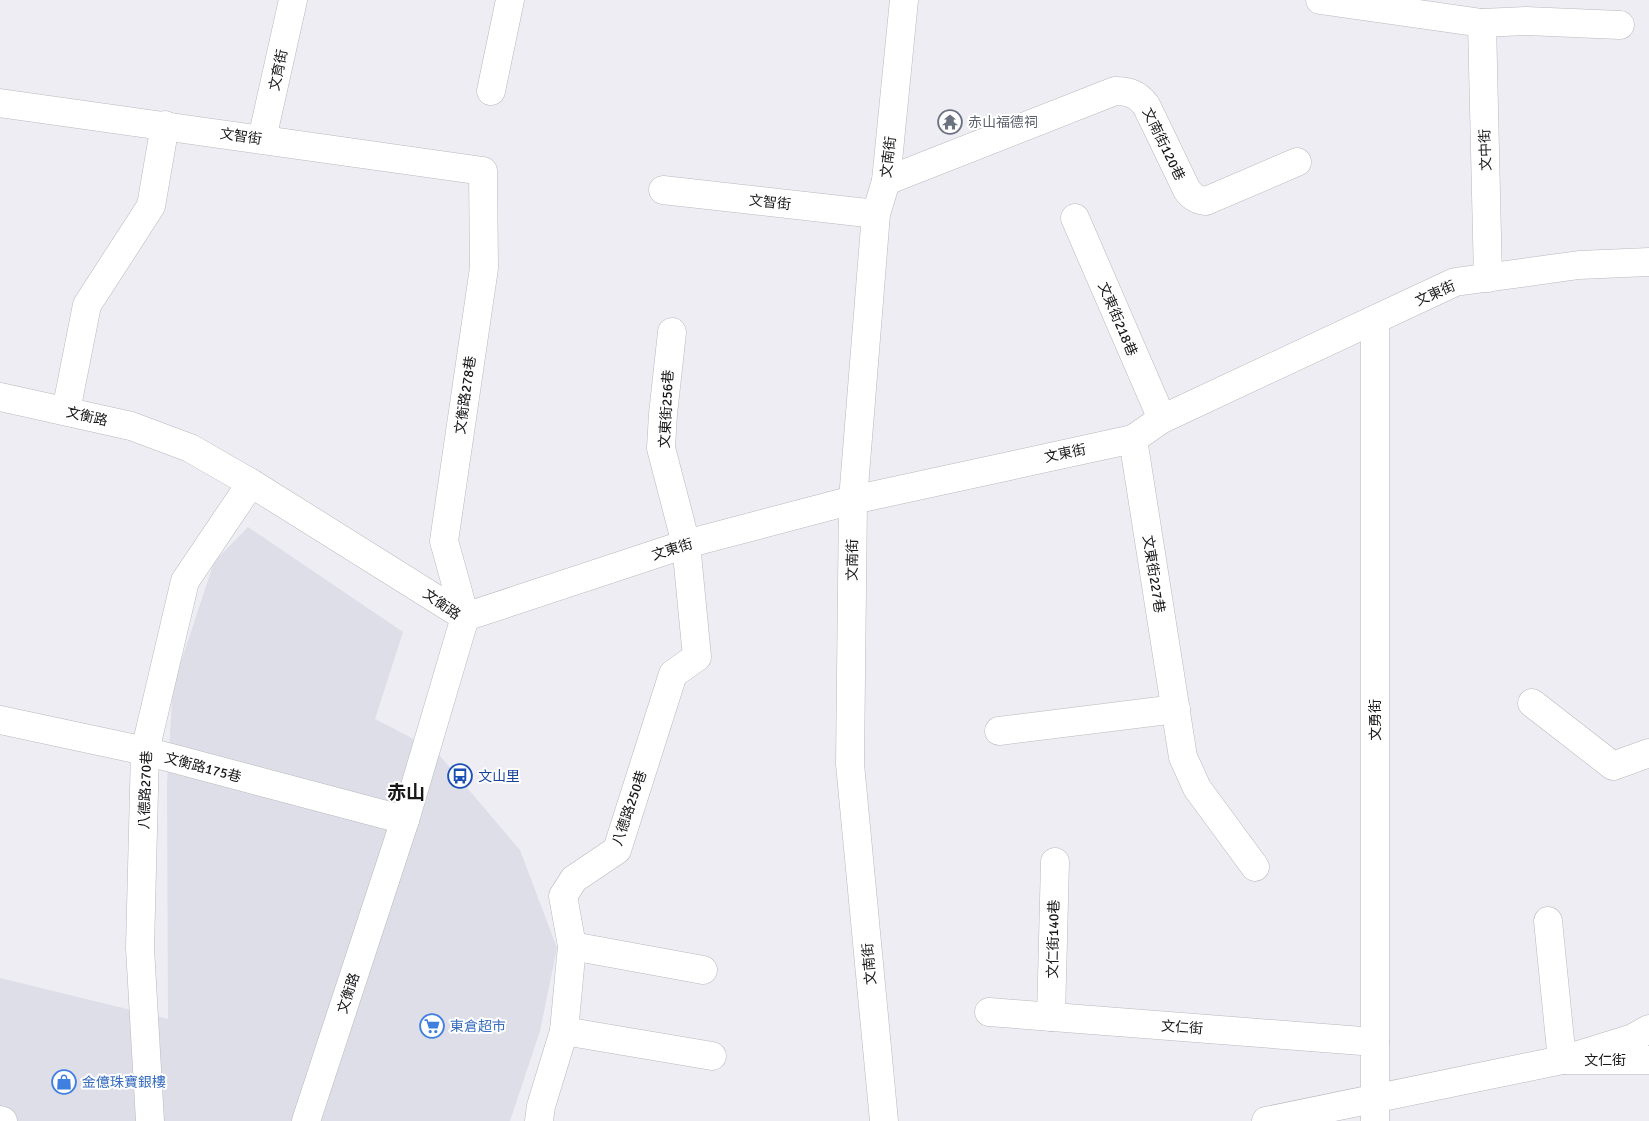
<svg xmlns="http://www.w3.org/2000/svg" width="1649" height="1121" viewBox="0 0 1649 1121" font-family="Signika,'Noto Sans TC',sans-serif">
  <rect width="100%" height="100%" fill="#ededf3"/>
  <!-- built -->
  <polygon fill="#dedee9" points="248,527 403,632 375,719 435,750 520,850 557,948 540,1031 510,1121 0,1121 0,978 168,1019 167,783 173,686 214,562"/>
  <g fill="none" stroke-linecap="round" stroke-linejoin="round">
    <!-- minor casing -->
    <g stroke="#b8b9be" stroke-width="29">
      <g id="minor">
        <polyline points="1320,0 1482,23 1488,278"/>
        <polyline points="1482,23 1526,21 1620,25"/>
        <polyline points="491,91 510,0"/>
        <polyline points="0,103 483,171 484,268 444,541 465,617"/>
        <polyline points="262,139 293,0"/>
        <path d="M886,181L1115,91C1129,91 1137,94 1146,105L1187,190C1192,197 1197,200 1206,201L1297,162"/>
        <polyline points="663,190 876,214"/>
        <polyline points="1075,218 1162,419"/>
        <polyline points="1375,320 1375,1121"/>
        <polyline points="0,397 131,426 190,448 251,483 465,617"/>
        <polyline points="66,411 87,305 151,206 165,125"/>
        <polyline points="1133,439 1183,757 1197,788 1255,867"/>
        <polyline points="465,617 686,544 853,500 1133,439 1162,419 1455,282 1579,265 1649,262"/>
        <polyline points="1532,703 1613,766 1649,753"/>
        <polyline points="0,720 145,751 405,820"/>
        <polyline points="999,731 1176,709"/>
        <polyline points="1548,921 1562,1060 1649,1060"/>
        <polyline points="572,946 703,970"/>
        <polyline points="989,1012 1375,1042"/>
        <polyline points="1051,1017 1055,862"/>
        <polyline points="564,1031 712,1056"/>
        <polyline points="0,1120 3,1121"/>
        <polyline points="150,1121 140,948 145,751 185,581 251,483"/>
        <polyline points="306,1121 405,820 465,617"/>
        <polyline points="539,1121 541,1106 564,1031 572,946 563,896 574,879 617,850 673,674 697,657 686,544 661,448 663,414 672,332"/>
        <polyline points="884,1121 850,764 853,500 876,214 886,181 904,0"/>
        <polyline points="1266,1121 1562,1060 1633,1038 1649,1029"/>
      </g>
    </g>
    <!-- minor -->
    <use href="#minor" stroke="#fff" stroke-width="28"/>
  </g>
  <!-- icons -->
  <defs>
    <g id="temple-ring" transform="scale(1.25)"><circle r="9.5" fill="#fff" stroke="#6b7280" stroke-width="1.5"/><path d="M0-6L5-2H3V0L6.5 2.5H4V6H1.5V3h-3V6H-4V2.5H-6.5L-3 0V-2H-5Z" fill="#6b7280"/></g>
    <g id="bus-ring" transform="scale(1.25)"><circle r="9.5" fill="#fff" stroke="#1a4fb4" stroke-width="1.5"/><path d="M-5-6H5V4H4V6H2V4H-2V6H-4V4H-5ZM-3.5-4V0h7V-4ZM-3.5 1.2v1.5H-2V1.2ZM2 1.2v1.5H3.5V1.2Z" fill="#1a4fb4"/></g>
    <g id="supermarket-ring" transform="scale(1.25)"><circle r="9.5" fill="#fff" stroke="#3f7fe0" stroke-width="1.5"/><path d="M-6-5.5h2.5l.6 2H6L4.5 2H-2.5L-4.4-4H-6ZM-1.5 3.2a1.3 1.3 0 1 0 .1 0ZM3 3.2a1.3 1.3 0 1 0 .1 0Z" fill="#3f7fe0"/></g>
    <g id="shop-ring" transform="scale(1.25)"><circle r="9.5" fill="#fff" stroke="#3f7fe0" stroke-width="1.5"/><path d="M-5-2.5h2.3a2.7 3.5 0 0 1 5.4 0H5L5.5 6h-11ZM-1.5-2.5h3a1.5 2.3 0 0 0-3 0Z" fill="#3f7fe0"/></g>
  </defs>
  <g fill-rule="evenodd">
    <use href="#temple-ring" x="950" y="122"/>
    <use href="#bus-ring" x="460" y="776"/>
    <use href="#supermarket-ring" x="432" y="1026"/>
    <use href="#shop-ring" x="64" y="1082"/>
  </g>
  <g text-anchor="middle" stroke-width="4" stroke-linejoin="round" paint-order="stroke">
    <!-- street labels -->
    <g font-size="14" fill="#18181a" stroke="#fff">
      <text transform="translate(278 70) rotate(-78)" y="5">文育街</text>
      <text transform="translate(241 136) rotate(8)" y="5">文智街</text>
      <text transform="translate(1164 144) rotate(64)" y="5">文南街120巷</text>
      <text transform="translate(1485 150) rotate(-92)" y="5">文中街</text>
      <text transform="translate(888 157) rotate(-83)" y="5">文南街</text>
      <text transform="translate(770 202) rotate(6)" y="5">文智街</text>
      <text transform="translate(1435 293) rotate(-24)" y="5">文東街</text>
      <text transform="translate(1118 319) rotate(67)" y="5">文東街218巷</text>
      <text transform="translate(465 395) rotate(-82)" y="5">文衡路278巷</text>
      <text transform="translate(666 409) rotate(-87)" y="5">文東街256巷</text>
      <text transform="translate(87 416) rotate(13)" y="5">文衡路</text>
      <text transform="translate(1065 453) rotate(-12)" y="5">文東街</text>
      <text transform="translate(672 549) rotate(-17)" y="5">文東街</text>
      <text transform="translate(852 560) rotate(-89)" y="5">文南街</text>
      <text transform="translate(1154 574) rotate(81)" y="5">文東街227巷</text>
      <text transform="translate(442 604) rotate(35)" y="5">文衡路</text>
      <text transform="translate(1375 720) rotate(-90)" y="5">文勇街</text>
      <text transform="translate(203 767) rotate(15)" y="5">文衡路175巷</text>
      <text transform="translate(145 790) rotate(-88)" y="5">八德路270巷</text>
      <text transform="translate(629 808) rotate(-71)" y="5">八德路250巷</text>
      <text transform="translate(1053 939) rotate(-89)" y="5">文仁街140巷</text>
      <text transform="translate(869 964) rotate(-95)" y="5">文南街</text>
      <text transform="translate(348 993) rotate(-72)" y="5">文衡路</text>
      <text transform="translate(1182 1027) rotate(4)" y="5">文仁街</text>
      <text x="1605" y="1065">文仁街</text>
    </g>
    <!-- worship labels -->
    <g font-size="14" fill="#5b616d" stroke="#fff" text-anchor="start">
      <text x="968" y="127">赤山福德祠</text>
    </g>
    <!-- transit labels -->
    <g font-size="14" fill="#164399" stroke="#fff" text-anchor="start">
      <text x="478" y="781">文山里</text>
    </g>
    <!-- shop labels -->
    <g font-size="14" fill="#366cbe" stroke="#fff" text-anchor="start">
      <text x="450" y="1031">東倉超市</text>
      <text x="82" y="1087">金億珠寶銀樓</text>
    </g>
    <!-- district labels -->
    <g font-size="19" font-weight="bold" fill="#18181a" stroke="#fff">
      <text x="406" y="799">赤山</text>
    </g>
  </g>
</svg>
